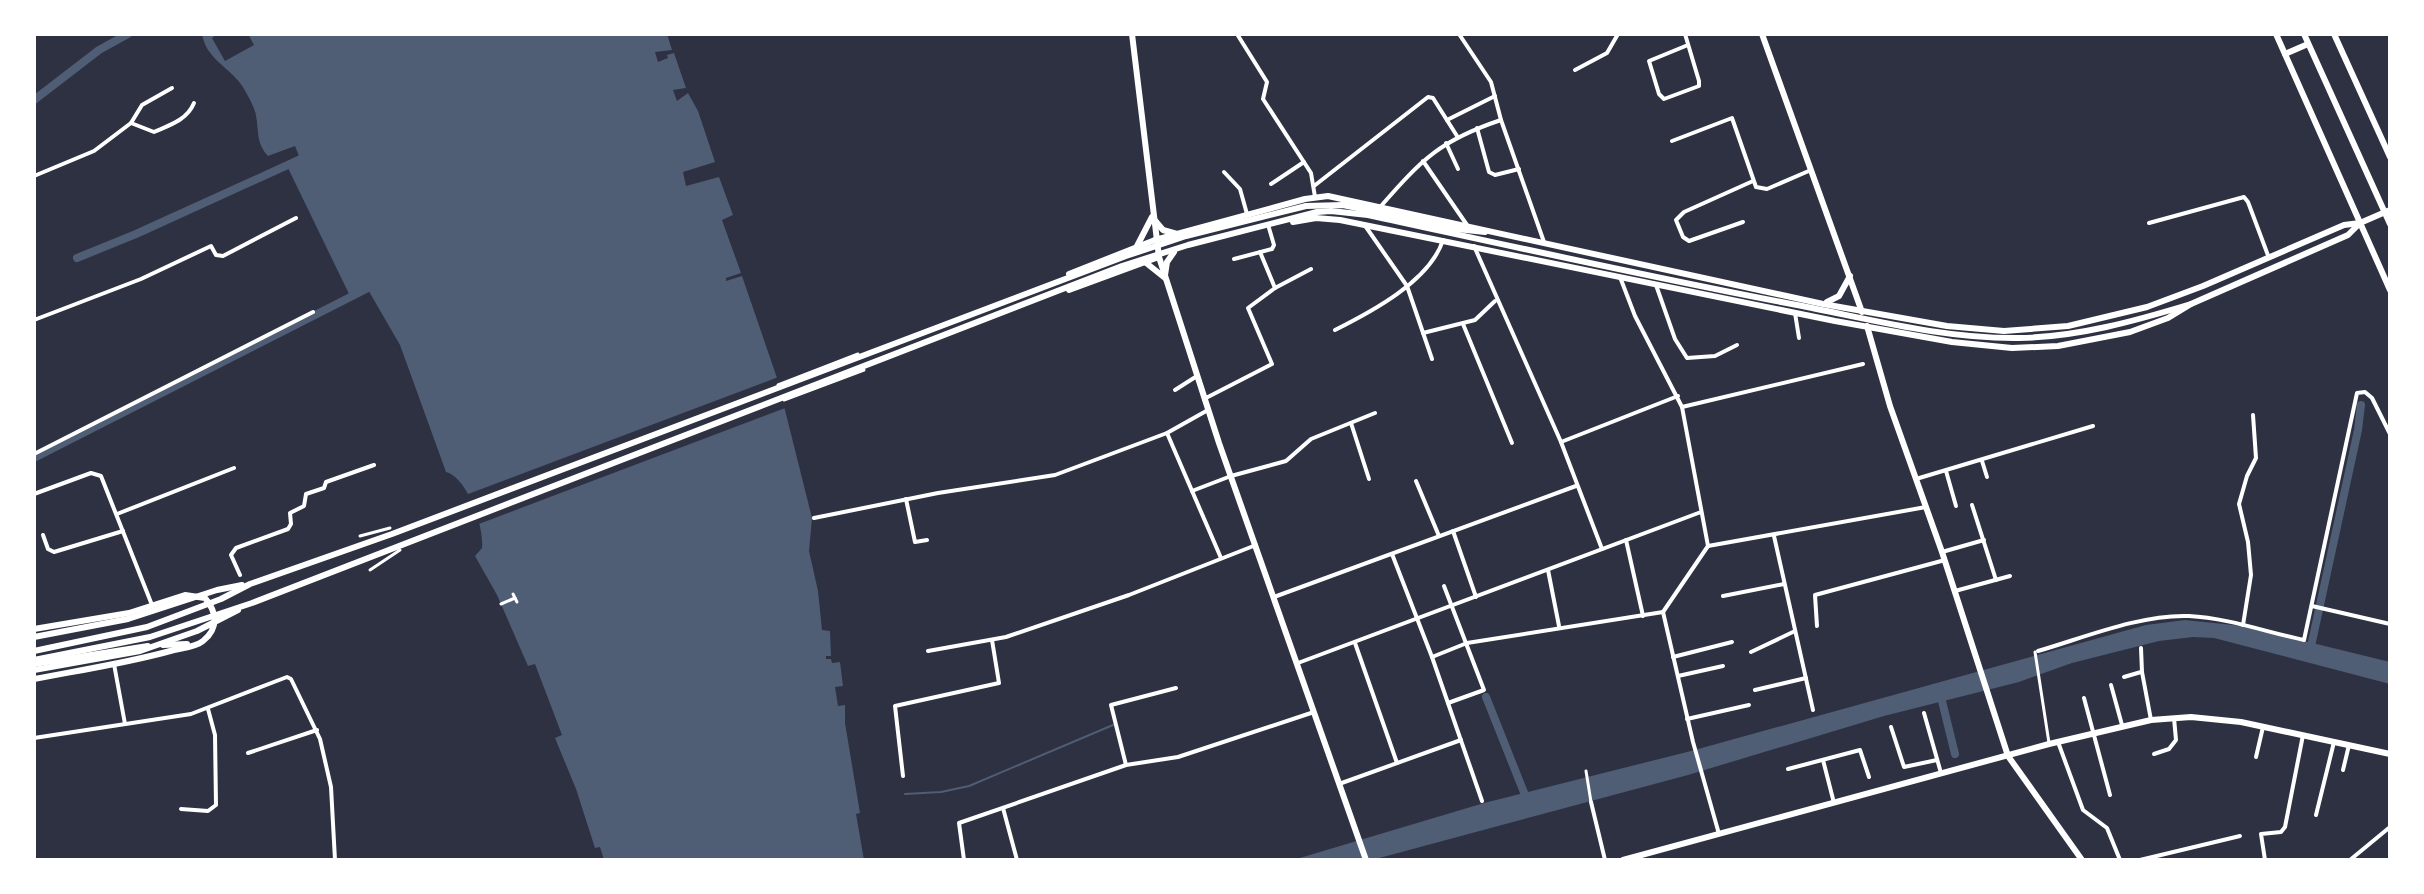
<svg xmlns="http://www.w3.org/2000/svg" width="2424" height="894" viewBox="0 0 2424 894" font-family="Ubuntu,sans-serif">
  <rect width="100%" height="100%" fill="#2d3142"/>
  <!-- water -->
  <g fill="#4f5d75">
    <path d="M202,34H217L212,38L225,61L254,45L248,34H667L672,50L655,52L658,62L668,58L667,55L674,53L686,88L673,90L677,101L688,93L698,111L715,162L683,172L686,186L719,177L733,215L722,220L741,273L726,278V281L742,276L777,378L812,518L809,551L818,591L822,630L830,631L831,656H826V659H831L832,663L840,662L843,686L835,687L838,706L845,705V723L860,813L856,814L864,860H604L600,847L595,848L576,789L555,738L562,735L535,664L528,666L497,595L475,556L482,548C484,527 468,478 446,472L400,345L367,288L350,296L288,168L299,156L295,146L268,156C256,143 259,131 256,116C255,107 245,90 240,83C227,66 206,58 202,34Z"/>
    <polygon points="2185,620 2243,626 2390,662 2390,684 2214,638 2193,637 2159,641 2072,663 2019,682 1884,716 1688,775 1372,860 1293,860 1484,803 1691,751 2146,625"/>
  </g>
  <!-- pier -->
  <polygon fill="#2d3142" points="781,376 788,407 476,525 463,496"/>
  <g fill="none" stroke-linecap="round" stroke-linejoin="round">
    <!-- stream -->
    <polyline stroke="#4f5d75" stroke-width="2" points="905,794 941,792 969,786 1113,725"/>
    <!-- canal -->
    <g stroke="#4f5d75" stroke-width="8">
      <polyline points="34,100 99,50 128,34"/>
      <polyline points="77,258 136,234 303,158"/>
      <polyline points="34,458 376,284"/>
      <polyline points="2310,651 2358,430 2361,405"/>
      <polyline points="1940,693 1955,754"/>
      <polyline points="1486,697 1527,800"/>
    </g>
    <!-- pedestrian -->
    <g stroke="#fff" stroke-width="3">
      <polyline points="778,385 858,354 858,356"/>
      <polyline points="784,400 864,370 862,368"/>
      <polyline points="360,536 390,528"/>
      <polyline points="370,570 400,550"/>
      <polyline points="513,594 517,602"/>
      <polyline points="501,604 515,598"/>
      <polyline points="2035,652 2049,743"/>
      <polyline points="1586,771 1591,802"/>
    </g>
    <!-- minor -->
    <g stroke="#fff" stroke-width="4">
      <polyline points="1237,34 1267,82 1263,99 1311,173 1315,197"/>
      <polyline points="1459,34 1491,82 1501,120 1544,242"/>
      <polyline points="1685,34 1699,81 1699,86 1664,99 1659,94 1649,61 1688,45"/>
      <polyline points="1575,70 1607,53 1618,34"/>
      <polyline points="1447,120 1495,96"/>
      <path d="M131,123L154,132C170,125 187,120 194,103"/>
      <polyline points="1477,128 1489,172 1495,175 1519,169"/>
      <polyline points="1672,141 1732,118 1756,187 1767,189 1811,170"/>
      <polyline points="1446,143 1458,169"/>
      <polyline points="1423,161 1467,225"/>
      <polyline points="1224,172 1240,189 1247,214"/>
      <polyline points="34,176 94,151 131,123 142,105 172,88"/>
      <polyline points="1271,184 1304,162"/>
      <polyline points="1314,186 1428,97 1433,98 1457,136"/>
      <path d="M1381,206C1422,159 1441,140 1501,120"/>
      <polyline points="1743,222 1689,241 1683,237 1676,220 1684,212 1753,181"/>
      <polyline points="2149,223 2244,197 2248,202 2269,258"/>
      <polyline points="1366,227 1407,286 1432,359"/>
      <polyline points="1474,246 1561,442 1602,549"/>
      <polyline points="1260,252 1275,288"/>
      <polyline points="1234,259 1272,249 1274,245 1269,228"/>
      <polyline points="1620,277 1635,316 1682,407 1708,546"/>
      <polyline points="1656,285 1675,339 1687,358 1715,356 1737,345"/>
      <polyline points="1795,313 1799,338"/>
      <polyline points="34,320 141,279 211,246 216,255 223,256 296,218"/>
      <polyline points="1463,324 1512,443"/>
      <path d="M1335,330C1371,312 1430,281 1443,240"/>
      <polyline points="1423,333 1475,320 1495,301"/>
      <polyline points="1175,390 1197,376"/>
      <polyline points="1204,399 1272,364 1248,308 1275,288 1311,269"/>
      <polyline points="1682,407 1863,364"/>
      <polyline points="1351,423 1369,479"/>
      <polyline points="1167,433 1221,558"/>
      <polyline points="1561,442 1678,396"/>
      <polyline points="34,454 313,312"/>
      <polyline points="1982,461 1987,477"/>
      <polyline points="1946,471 1956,506"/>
      <polyline points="1916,479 2093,426"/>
      <polyline points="1416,481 1439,536"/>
      <polyline points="1192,491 1231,476 1286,461 1311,439 1375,413"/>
      <polyline points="34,494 91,473 101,476 152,605"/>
      <polyline points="906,499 915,542 927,540"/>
      <polyline points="1972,505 1996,580"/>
      <polyline points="117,514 234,468"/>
      <polyline points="814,518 938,493 1055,475 1167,433 1208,410"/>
      <polyline points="1453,531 1476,597"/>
      <polyline points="43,535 48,549 54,552 123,531"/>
      <polyline points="1774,536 1813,710"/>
      <polyline points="1626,540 1643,616"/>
      <polyline points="1708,546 1926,507"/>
      <polyline points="1942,552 1984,540"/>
      <polyline points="1392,554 1432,657 1482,801"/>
      <polyline points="1548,570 1559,626"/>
      <polyline points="240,575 231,555 236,548 288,529 291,524 290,513 304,506 306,494 324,488 326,482 374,465"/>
      <polyline points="1444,586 1484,690 1448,703"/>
      <polyline points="1955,591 2010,576"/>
      <polyline points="1723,596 1784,584"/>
      <polyline points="1274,597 1576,486"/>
      <polyline points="2312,606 2390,624"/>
      <polyline points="1663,612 1693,742 1719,834"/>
      <polyline points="2243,625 2251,575 2248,542 2239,504 2247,476 2256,458 2253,415"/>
      <polyline points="1817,626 1815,595 1945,560"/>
      <polyline points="1355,643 1397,763"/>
      <polyline points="2141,648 2142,672 2151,720"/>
      <polyline points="928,651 1006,637 1129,595 1256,545"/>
      <path d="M2038,651C2083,638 2141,614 2189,616C2228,618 2266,632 2304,640L2357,393L2365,392L2372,398L2390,434"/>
      <polyline points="1751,652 1795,631"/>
      <polyline points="1432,657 1467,643 1663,612 1708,546"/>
      <polyline points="1673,657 1732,642"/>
      <polyline points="1298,663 1701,512"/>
      <polyline points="114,664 125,724"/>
      <polyline points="1678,676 1723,666"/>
      <polyline points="2124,677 2141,672"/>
      <polyline points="2111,685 2122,725"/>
      <polyline points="1755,690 1806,678"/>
      <polyline points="2084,698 2110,795"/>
      <polyline points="1924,713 1941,773"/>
      <polyline points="1687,719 1749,705"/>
      <polyline points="1891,727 1904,767 1937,760"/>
      <polyline points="34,738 191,714 287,677 291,679 320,739 331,787 335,860"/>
      <polyline points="2058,742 2083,810 2107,828 2120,860"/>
      <polyline points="248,753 317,730"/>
      <polyline points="2154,754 2169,749 2176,740 2174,718"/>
      <polyline points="2256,757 2263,727"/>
      <polyline points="1823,760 1834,803"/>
      <polyline points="1126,765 1111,705 1176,688"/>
      <polyline points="1788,769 1860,750 1869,777"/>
      <polyline points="2343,770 2349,745"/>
      <polyline points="903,776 895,706 999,683 992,640"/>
      <polyline points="1339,784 1461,740"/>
      <polyline points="1591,802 1605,860"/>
      <polyline points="1003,808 1017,860"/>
      <polyline points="181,809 208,811 216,805 215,735 208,709"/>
      <polyline points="2316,815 2334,742"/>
      <polyline points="964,860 959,823 1126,765 1178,757 1314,712"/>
      <polyline points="2140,860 2240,836"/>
      <polyline points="2265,860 2261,834 2281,832 2285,827 2303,735"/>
      <polyline points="2350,860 2390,827"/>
    </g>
    <!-- tertiary -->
    <g stroke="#fff" stroke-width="6">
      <polyline points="1136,248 1152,217 1163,230 1177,234"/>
      <polyline points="1145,262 1165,278"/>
      <polyline points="1069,274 1155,240"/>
      <polyline points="1165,275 1167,262 1174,252"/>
      <polyline points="1069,290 1156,258"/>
      <path d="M34,629L129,613L185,595L205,598C217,612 219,628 203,641C196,647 183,648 174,650C128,663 81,670 34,679"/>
      <polyline points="163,645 187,644"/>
      <polyline points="34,664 148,646"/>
    </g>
    <!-- secondary -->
    <g stroke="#fff" stroke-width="6">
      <polyline points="1132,34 1159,257 1219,443 1366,860"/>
      <polyline points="1762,34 1862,312"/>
      <polyline points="2276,34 2390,290"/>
      <polyline points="2304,34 2390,224"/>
      <polyline points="2334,34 2390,157"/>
      <polyline points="2285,54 2308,44"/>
      <polyline points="1293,222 1316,218 1340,220 1835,321 1952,342 2012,348 2058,346 2130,332 2168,318 2191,304 2348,235 2360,223"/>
      <polyline points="1155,240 1305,199 1328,196 1823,304 1947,326 2004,331 2068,326 2147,307 2203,286 2344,225 2360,223 2390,210"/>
      <polyline points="1827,302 1839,296 1850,276"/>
      <polyline points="1867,326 1890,406 1942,552 2008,756 2082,860"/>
      <polyline points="34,637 128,619 217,590 242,585"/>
      <polyline points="34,651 147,627 221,599 250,584 392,534 1126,256 1186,236 1306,206 1343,205 1457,229 1485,232"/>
      <path d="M34,660L150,637L252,603L1122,266L1188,245L1317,212L1331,211L1368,215C1511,246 1653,278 1797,305C1870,319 1944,339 2019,338C2078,337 2135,321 2191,304"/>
      <polyline points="34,670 140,651 197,631 238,610"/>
      <polyline points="1623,860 2049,744 2151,720 2191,717 2241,722 2390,754"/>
    </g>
  </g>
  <!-- border -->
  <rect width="2424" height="894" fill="none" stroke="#ffffff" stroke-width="72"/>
</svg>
